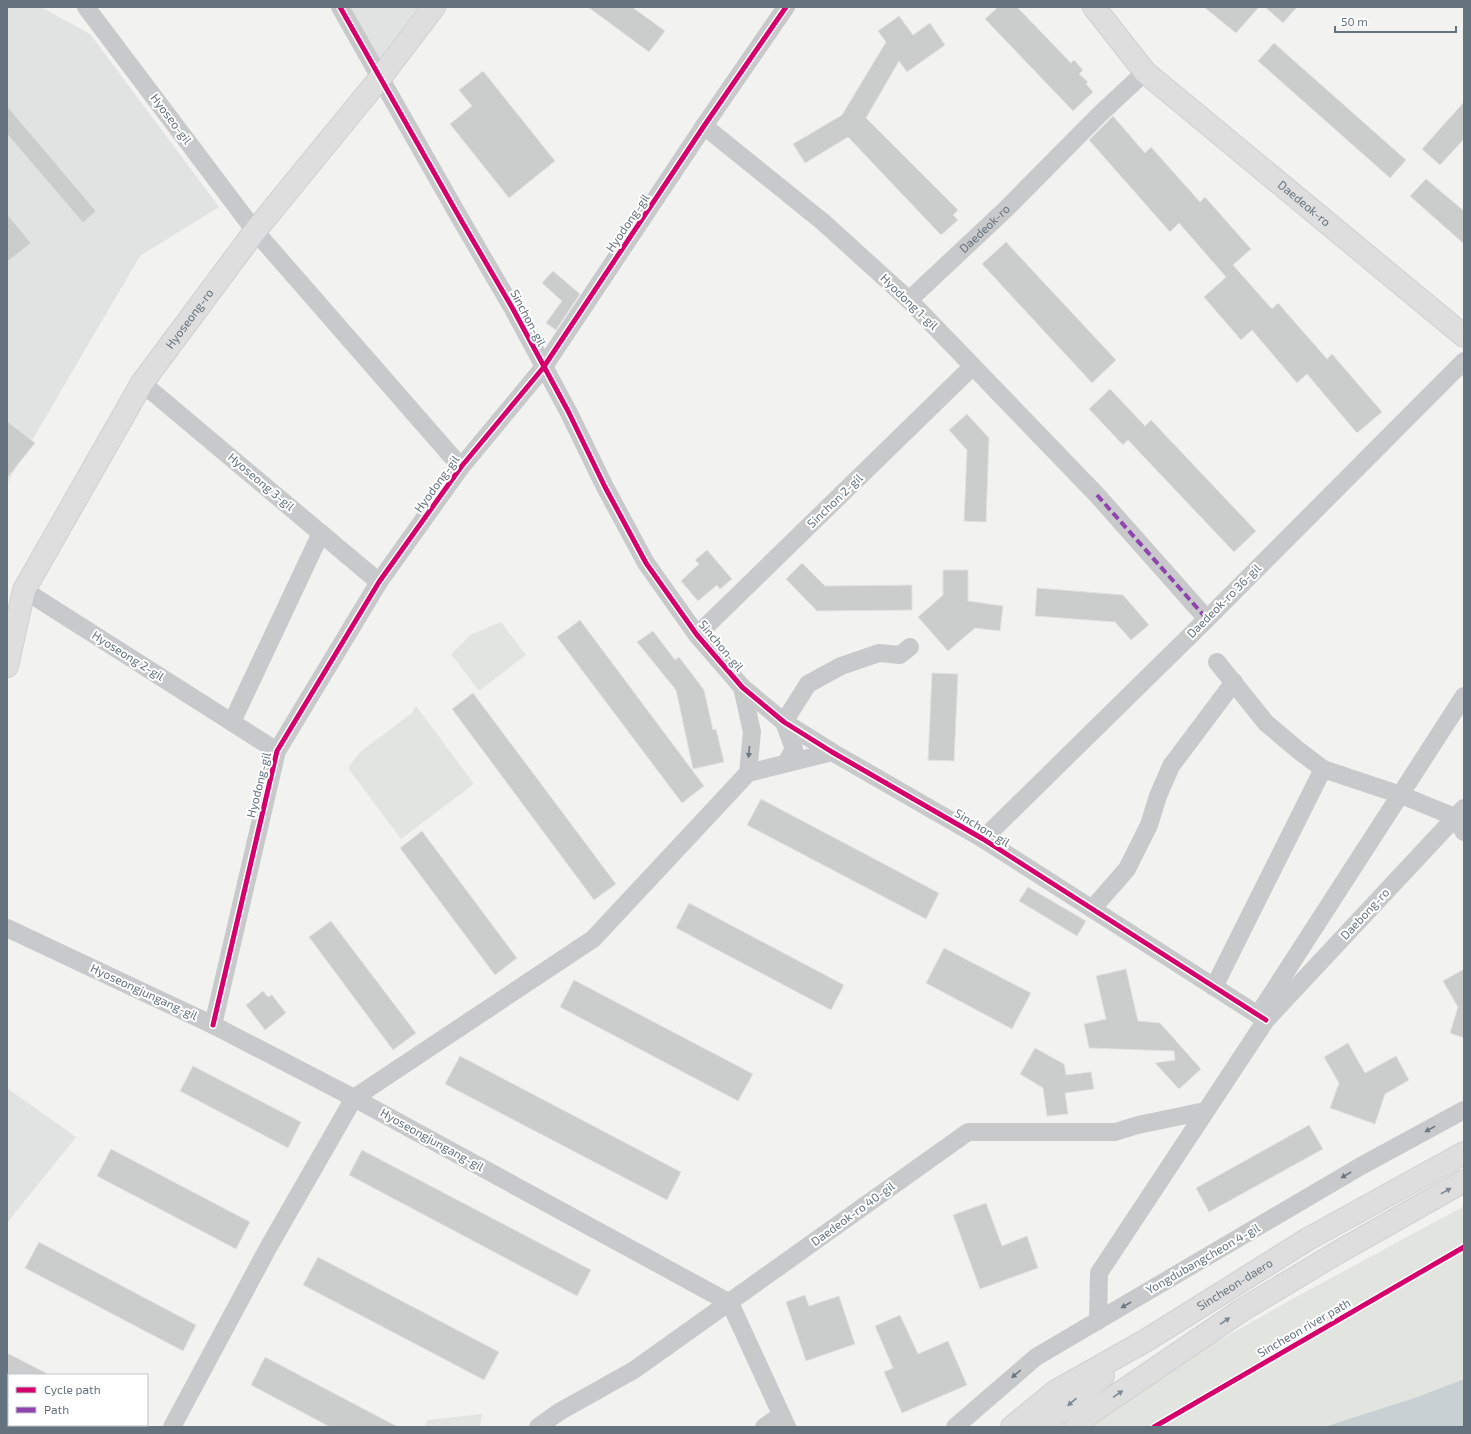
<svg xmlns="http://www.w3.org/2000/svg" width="1471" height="1434" viewBox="0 0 1471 1434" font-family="'Exo 2',sans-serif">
  <rect width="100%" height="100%" fill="#f2f2f1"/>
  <!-- built -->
  <g fill="#e1e2e2">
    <polygon points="7,7 41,7 90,34 219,207 140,256 7,483"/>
    <polygon points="350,7 419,7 379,60"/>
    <polygon points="7,1088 76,1137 7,1223"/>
  </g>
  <!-- green -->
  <g fill="#e2e5df">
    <polygon points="501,622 526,655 479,691 451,654 472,634"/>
    <polygon points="416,706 474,784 401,839 348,768 360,752 412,713"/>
    <polygon points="1464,1206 1464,1379 1417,1397 1324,1427 1076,1427 1086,1416 1287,1302"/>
    <polygon points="482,1414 480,1427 424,1427 428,1420"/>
  </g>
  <!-- water -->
  <polygon fill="#c8d0d3" points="1464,1379 1464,1427 1324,1427 1417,1397"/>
  <!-- building -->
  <g fill="#cbcccc" stroke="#e2e2e0">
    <polygon points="588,7 632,7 665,31 649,52"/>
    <polygon points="998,7 1017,7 1071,63 1074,60 1083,70 1079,74 1088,82 1086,84 1093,92 1073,111 985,19"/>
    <polygon points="1204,7 1259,7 1236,33"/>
    <polygon points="1265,7 1297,7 1283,23"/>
    <polygon points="899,16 913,35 930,23 945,45 907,72 899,61 866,118 958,210 953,215 958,220 941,235 848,137 805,163 793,144 842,115 886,42 878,31"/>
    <polygon points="1274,43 1406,160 1390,178 1258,61"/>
    <polygon points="483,71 555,161 509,198 450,124 472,106 459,90"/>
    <polygon points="1464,102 1464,139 1440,165 1422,149"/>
    <polygon points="7,106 96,211 83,223 7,134"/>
    <polygon points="1113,116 1145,153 1151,147 1200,202 1205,197 1251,249 1233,265 1272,309 1278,303 1327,359 1332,354 1382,412 1357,433 1307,374 1297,383 1252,330 1241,340 1204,297 1226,277 1179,223 1170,232 1089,140"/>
    <polygon points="1426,179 1464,211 1464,244 1410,196"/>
    <polygon points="7,214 31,243 7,262"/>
    <polygon points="1006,242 1116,360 1092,383 982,264"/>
    <polygon points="553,271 580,294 556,330 546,323 562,301 542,283"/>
    <polygon points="1110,389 1145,426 1151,420 1256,531 1234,552 1128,440 1123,445 1089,409"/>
    <polygon points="967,414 989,438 986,522 964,521 967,450 949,430"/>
    <polygon points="7,421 35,443 7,478"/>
    <polygon points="707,550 732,579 720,589 717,585 698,601 681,581 699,564 695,560"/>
    <polygon points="802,563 825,586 912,585 912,610 817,611 786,579"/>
    <polygon points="943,570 968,570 968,601 1003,606 1000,631 975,628 948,651 918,617 943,595"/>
    <polygon points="1037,588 1123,595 1149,625 1131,640 1115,622 1035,616"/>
    <polygon points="580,620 704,786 682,803 557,637"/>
    <polygon points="653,631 675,660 679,657 704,690 713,730 716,729 724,762 693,769 676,690 637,642"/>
    <polygon points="932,673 958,674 954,761 928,760"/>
    <polygon points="473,693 616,884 594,900 452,709"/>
    <polygon points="761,799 939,893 926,919 747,825"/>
    <polygon points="422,831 517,958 495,975 400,848"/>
    <polygon points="1028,887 1086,921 1077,936 1019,901"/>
    <polygon points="689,903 844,985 831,1010 676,928"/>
    <polygon points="331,921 416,1033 393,1050 309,937"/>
    <polygon points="944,948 1031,993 1012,1029 926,983"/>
    <polygon points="1126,969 1138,1021 1160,1023 1201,1069 1179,1089 1155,1063 1175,1060 1174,1051 1089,1048 1084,1024 1106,1019 1096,976"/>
    <polygon points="1464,969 1464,1038 1450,1033 1458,1007 1443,981"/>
    <polygon points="574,980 753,1074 738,1101 560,1007"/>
    <polygon points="263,991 268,997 272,995 286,1013 265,1030 246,1005"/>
    <polygon points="1348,1043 1365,1073 1396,1056 1409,1080 1385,1094 1375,1124 1330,1108 1339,1083 1324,1057"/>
    <polygon points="1035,1048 1064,1064 1066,1075 1091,1072 1094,1089 1065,1093 1068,1114 1047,1116 1043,1088 1020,1074"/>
    <polygon points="460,1056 681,1172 667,1200 445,1084"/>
    <polygon points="193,1066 301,1122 288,1148 180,1091"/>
    <polygon points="1309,1125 1323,1149 1209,1212 1196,1188"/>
    <polygon points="111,1149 250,1222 236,1249 97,1176"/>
    <polygon points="362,1150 591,1270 577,1296 349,1175"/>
    <polygon points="986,1203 1002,1246 1027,1236 1038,1268 980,1289 953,1215"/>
    <polygon points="39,1242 196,1325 183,1351 25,1268"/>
    <polygon points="318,1257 499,1352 484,1380 303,1285"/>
    <polygon points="805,1295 809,1306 839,1296 855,1344 806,1361 786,1302"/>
    <polygon points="900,1315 918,1354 948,1341 967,1385 902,1413 884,1372 893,1368 875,1326"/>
    <polygon points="7,1353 50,1375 7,1375"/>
    <polygon points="265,1357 398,1427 330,1427 251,1385"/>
  </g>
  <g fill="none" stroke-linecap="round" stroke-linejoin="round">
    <!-- major casing -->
    <g stroke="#cfd0d0" stroke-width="24">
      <g id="major">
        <path id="s2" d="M1094,7L1145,72L1464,336"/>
        <path id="s3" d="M7,666L24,590L142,383L255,231L380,78L434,7"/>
      </g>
    </g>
    <!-- highway casing -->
    <g stroke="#cfd0d0" stroke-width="24">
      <g id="highway">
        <path id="s4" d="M1012,1427L1056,1391L1145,1341L1308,1239L1464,1153"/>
        <polyline points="1042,1427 1103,1376"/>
        <polyline points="1076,1427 1086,1416 1242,1310 1335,1254 1464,1181"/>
      </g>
    </g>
    <!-- minor -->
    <g stroke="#c8c9ca" stroke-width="18">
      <polyline points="86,7 255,231 461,467"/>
      <polyline points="340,7 461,220 513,309 568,411 605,487 646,563 697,635 742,687 784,722 832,752 983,839 1266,1020"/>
      <polyline points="704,126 823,222 909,300 1097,495 1207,619"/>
      <path id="s1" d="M909,300L1005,210L1099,115L1145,72"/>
      <polyline points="142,383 379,582"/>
      <polyline points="24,590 277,751"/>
      <polyline points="697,635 972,367"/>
      <polyline points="1217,662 1266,723 1298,750 1323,769 1401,795 1455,817 1464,832"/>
      <polyline points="742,687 752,732 748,773"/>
      <polyline points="232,722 321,533"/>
      <polyline points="784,722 808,684 841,666 879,653 900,655 910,647"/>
      <polyline points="784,722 794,749 786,763"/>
      <polyline points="983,839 1207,619 1464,361"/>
      <polyline points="1092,909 1127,869 1149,825 1158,796 1171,766 1234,682"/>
      <polyline points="7,928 213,1025 354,1098 730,1303 787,1427"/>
      <polyline points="1214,987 1323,769"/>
      <polyline points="1258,1015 1464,696"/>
      <polyline points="213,1025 277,751 379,582 461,467 543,368 704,126 786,7"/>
      <polyline points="1098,1321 1099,1273 1266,1020 1464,808"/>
      <polyline points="172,1427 268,1248 354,1098 593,939 748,773 832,752"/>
      <polyline points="538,1427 559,1412 634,1370 968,1132 1115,1132 1138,1125 1205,1111"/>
      <polyline points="764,1427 781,1415"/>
      <polyline points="955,1427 1036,1357 1361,1166 1464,1110"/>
    </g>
    <!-- major -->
    <use href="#major" stroke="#dedede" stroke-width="22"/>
    <!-- highway -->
    <use href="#highway" stroke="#dedede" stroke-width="22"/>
    <!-- quiet -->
    <polyline stroke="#8e44ad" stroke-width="4" stroke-dasharray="8 4" stroke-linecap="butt" points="1097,495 1207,619"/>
    <!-- cycleway casing -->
    <g stroke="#fff" stroke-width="8">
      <g id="cycleway">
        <polyline points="340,7 461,220 513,309 568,411 605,487 646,563 697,635 742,687 784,722 832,752 983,839 1266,1020"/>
        <polyline points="213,1025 277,751 379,582 461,467 543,368 704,126 786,7"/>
        <polyline points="1154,1427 1464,1247"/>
      </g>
    </g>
    <!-- cycleway -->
    <use href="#cycleway" stroke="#d6006c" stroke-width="5"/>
  </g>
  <!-- one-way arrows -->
  <defs><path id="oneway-solid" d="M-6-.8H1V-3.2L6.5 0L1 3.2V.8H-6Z"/></defs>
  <g fill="#6a7782">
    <use href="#oneway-solid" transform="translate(749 752) rotate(95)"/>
    <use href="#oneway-solid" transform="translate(1430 1129) rotate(151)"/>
    <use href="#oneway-solid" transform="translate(1346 1175) rotate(150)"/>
    <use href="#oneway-solid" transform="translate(1126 1305) rotate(150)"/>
    <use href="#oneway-solid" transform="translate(1016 1374) rotate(140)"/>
  </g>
  <g fill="#7d8891">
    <use href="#oneway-solid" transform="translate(1446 1191) rotate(-29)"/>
    <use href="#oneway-solid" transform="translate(1225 1321) rotate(-34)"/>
    <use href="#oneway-solid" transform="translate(1118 1394) rotate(-35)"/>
    <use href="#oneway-solid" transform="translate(1072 1402) rotate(140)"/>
  </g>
  <g text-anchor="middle" stroke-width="4" stroke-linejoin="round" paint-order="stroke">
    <!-- street labels -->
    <g font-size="12" fill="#65737e" stroke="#fff">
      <text transform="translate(171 119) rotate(53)" y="4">Hyoseo-gil</text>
      <text dy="4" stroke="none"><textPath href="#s2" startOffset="289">Daedeok-ro</textPath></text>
      <text transform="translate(628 223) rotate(-56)" y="4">Hyodong-gil</text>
      <text dy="4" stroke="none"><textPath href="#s1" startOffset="104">Daedeok-ro</textPath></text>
      <text transform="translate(909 302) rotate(44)" y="4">Hyodong 1-gil</text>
      <text transform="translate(528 318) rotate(62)" y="4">Sinchon-gil</text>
      <text dy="4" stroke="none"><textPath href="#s3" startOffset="396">Hyoseong-ro</textPath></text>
      <text transform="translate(261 482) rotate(40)" y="4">Hyoseong 3-gil</text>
      <text transform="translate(437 484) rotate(-54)" y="4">Hyodong-gil</text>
      <text transform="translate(835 501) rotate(-44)" y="4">Sinchon 2-gil</text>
      <text transform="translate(1224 601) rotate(-45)" y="4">Daedeok-ro 36-gil</text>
      <text transform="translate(721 646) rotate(50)" y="4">Sinchon-gil</text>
      <text transform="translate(128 656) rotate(32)" y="4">Hyoseong 2-gil</text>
      <text transform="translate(259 785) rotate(-76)" y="4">Hyodong-gil</text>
      <text transform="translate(982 828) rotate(31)" y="4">Sinchon-gil</text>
      <text transform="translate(1365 914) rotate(-47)" y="4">Daebong-ro</text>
      <text transform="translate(144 992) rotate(25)" y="4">Hyoseongjungang-gil</text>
      <text transform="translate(432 1140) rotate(29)" y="4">Hyoseongjungang-gil</text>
      <text transform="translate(853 1214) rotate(-36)" y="4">Daedeok-ro 40-gil</text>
      <text transform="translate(1203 1259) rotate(-30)" y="4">Yongdubangcheon 4-gil</text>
      <text dy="4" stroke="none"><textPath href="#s4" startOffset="265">Sincheon-daero</textPath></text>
      <text transform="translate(1304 1328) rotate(-30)" y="4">Sincheon river path</text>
    </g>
  </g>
  <!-- border -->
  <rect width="1471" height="1434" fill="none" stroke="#65737e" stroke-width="16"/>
  <!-- legend -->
  <rect x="8" y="1374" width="140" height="52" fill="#ffffff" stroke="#c1c7cb"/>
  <rect x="16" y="1387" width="20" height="6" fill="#d6006c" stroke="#c1c7cb"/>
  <text x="44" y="1394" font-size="12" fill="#65737e">Cycle path</text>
  <rect x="16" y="1407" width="20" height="6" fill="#8e44ad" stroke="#c1c7cb"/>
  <text x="44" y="1414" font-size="12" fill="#65737e">Path</text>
  <!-- scale -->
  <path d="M1335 26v6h121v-6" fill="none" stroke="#65737e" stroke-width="2"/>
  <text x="1341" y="26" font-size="12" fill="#65737e" stroke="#ffffff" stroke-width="3" paint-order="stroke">50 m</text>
</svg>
